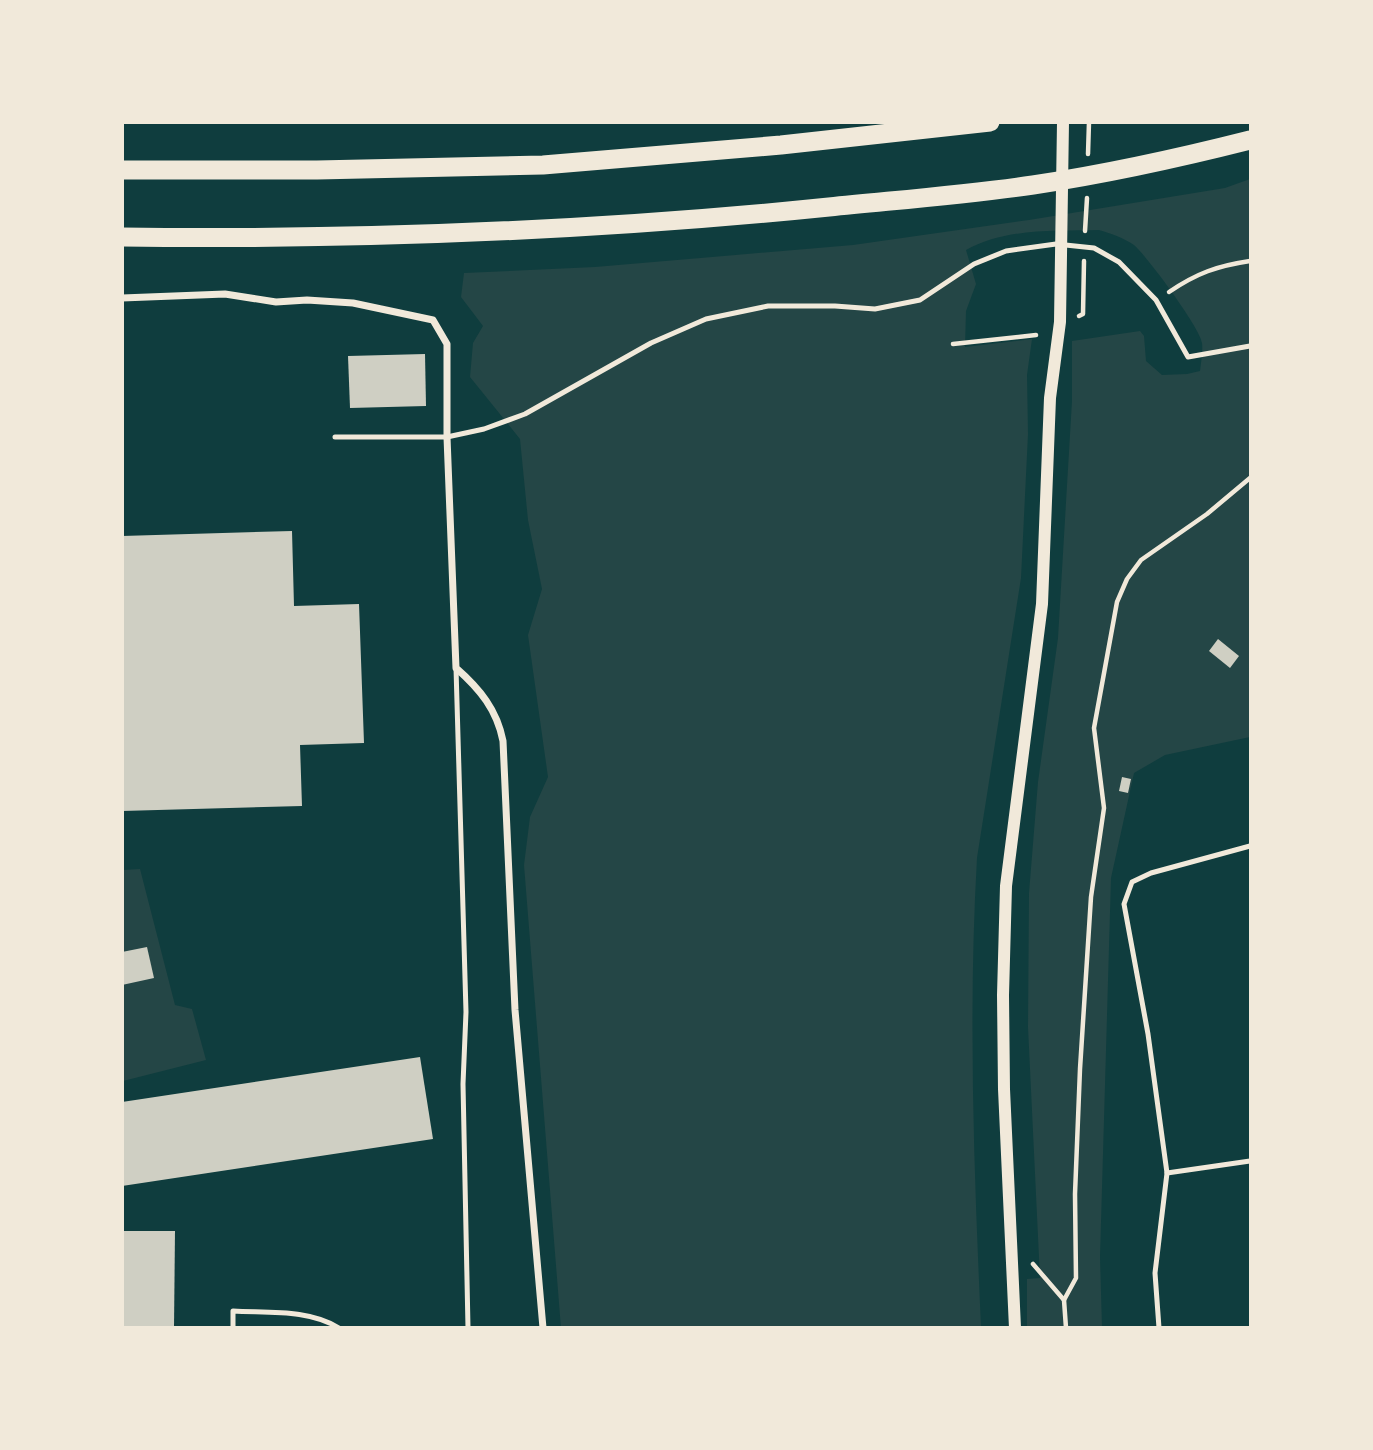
<svg xmlns="http://www.w3.org/2000/svg" width="1373" height="1450" viewBox="0 0 1373 1450" font-family="Roboto,sans-serif">
  <rect width="100%" height="100%" fill="#0f3d3e"/>
  <!-- green -->
  <g fill="#244646">
    <path d="M1250,179V737L1165,755L1134,773L1111,878L1100,1257L1102,1327H1027V1279L1040,1278L1028,1027L1029,893L1038,782L1058,638L1072,401V341L1140,331L1144,336L1146,361L1162,375L1187,374L1200,371C1201,362 1203,352 1202,343C1201,329 1146,255 1134,245C1124,238 1110,233 1099,230C1054,231 1006,228 966,250L976,284L966,311L965,347L1032,339L1027,375L1028,434L1021,578L977,858C968,1014 974,1171 981,1327L561,1328L524,865L530,817L548,777L528,635L542,589L528,520L520,439L470,377L473,343L483,326L461,297L464,273L595,267L853,245L1029,220L1225,188Z"/>
    <polygon points="140,869 175,1005 192,1009 206,1060 123,1081 123,870"/>
  </g>
  <!-- building -->
  <g fill="#cfcfc3">
    <polygon points="425,354 426,406 350,408 348,356"/>
    <polygon points="292,531 294,606 359,604 364,743 300,745 302,806 122,811 122,536"/>
    <polygon points="1218,639 1239,656 1230,668 1209,651"/>
    <polygon points="1122,777 1131,779 1128,793 1119,791"/>
    <polygon points="147,947 154,978 122,985 122,952"/>
    <polygon points="420,1057 433,1139 122,1186 122,1102"/>
    <polygon points="122,1231 175,1231 174,1328 122,1328"/>
  </g>
  <g fill="none" stroke-linecap="round" stroke-linejoin="round">
    <!-- path -->
    <g stroke="#f1e9da" stroke-width="4.5">
      <polyline points="1088,154 1089,122"/>
      <polyline points="1085,231 1087,198"/>
      <path d="M1169,292C1197,273 1217,266 1250,261"/>
      <polyline points="1079,316 1083,314 1084,261"/>
      <polyline points="953,344 1036,335"/>
      <polyline points="1033,1264 1064,1300 1066,1328"/>
      <polyline points="1064,1300 1076,1278 1075,1194 1080,1069 1091,897 1104,808 1094,728 1117,602 1127,579 1141,560 1207,514 1250,478"/>
    </g>
    <!-- service -->
    <g stroke="#f1e9da" stroke-width="5">
      <polyline points="335,437 447,437 484,429 525,414 651,343 706,319 768,306 835,306 875,309 920,300 974,264 1006,251 1056,244 1094,248 1119,262 1156,300 1188,357 1250,346"/>
      <polyline points="456,668 466,1012 463,1084 468,1328"/>
      <polyline points="1167,1173 1250,1161"/>
      <path d="M233,1328V1311C268,1313 309,1309 339,1328"/>
      <polyline points="1159,1328 1155,1273 1167,1173 1148,1034 1124,904 1132,882 1151,873 1250,846"/>
    </g>
    <!-- minor -->
    <path stroke="#f1e9da" stroke-width="7" d="M122,298L225,294L276,302L307,300L353,303L433,320L447,344V437L456,668C480,689 497,710 503,741L515,1010L543,1328"/>
    <!-- tertiary -->
    <polyline stroke="#f1e9da" stroke-width="12" points="1015,1328 1004,1089 1003,995 1006,886 1042,604 1050,398 1060,322 1063,122"/>
    <!-- trunk -->
    <g stroke="#f1e9da" stroke-width="19">
      <polyline points="122,170 317,170 543,165 781,145 990,122"/>
      <path d="M122,237C358,240 594,231 829,207C897,200 965,195 1033,185C1106,174 1179,158 1250,140"/>
    </g>
  </g>
  <!-- border -->
  <rect width="1373" height="1450" fill="none" stroke="#f1e9da" stroke-width="248"/>
</svg>
